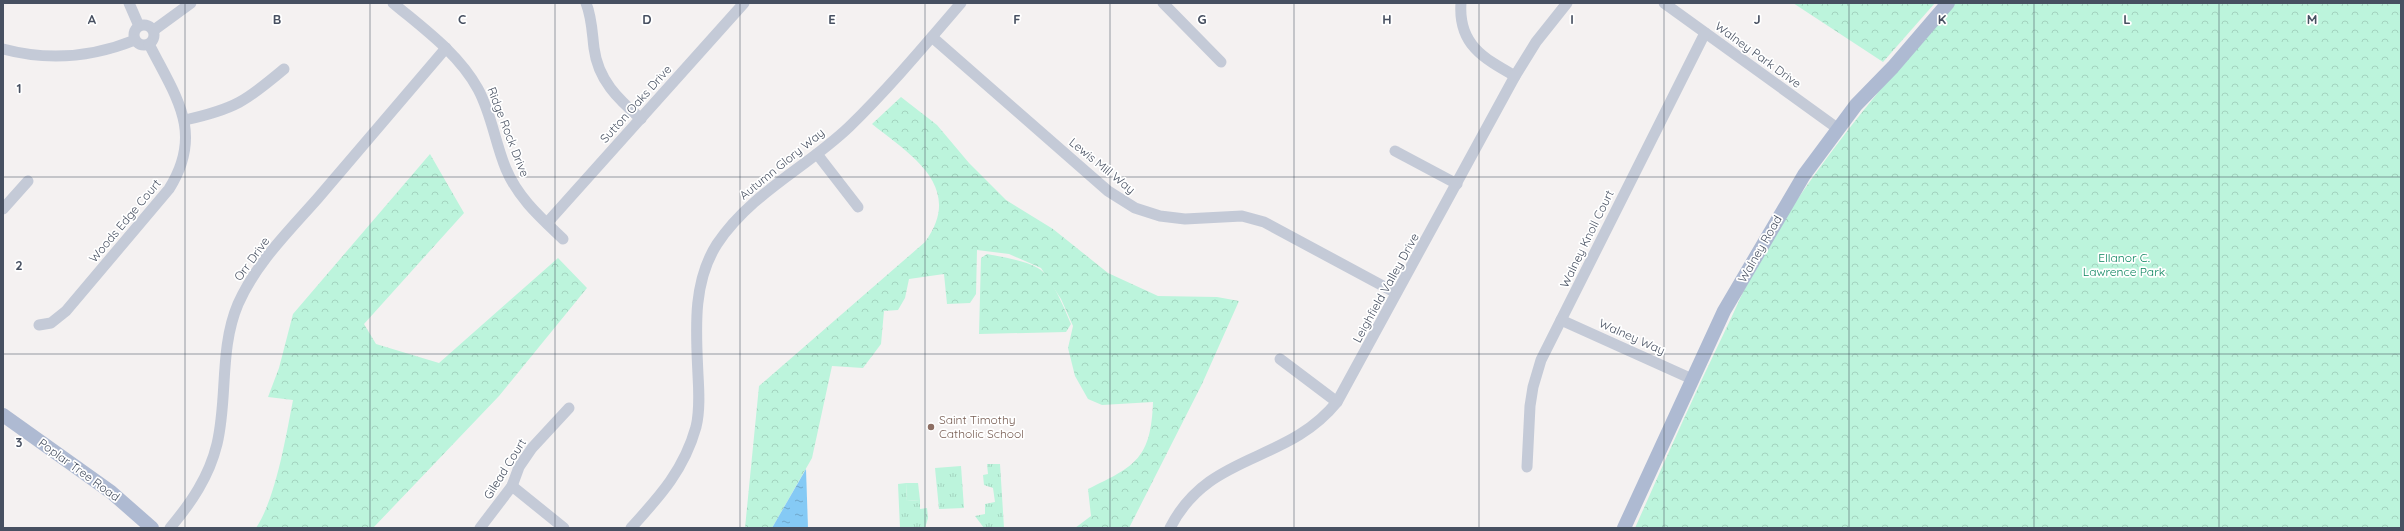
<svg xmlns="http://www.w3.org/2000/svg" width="2404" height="531" viewBox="0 0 2404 531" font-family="Quicksand,sans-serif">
  <defs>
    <pattern id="grass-tufts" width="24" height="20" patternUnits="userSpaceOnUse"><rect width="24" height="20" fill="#bcf4dc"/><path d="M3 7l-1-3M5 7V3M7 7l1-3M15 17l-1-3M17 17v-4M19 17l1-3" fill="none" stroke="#a3d3bf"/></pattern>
    <pattern id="forest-crowns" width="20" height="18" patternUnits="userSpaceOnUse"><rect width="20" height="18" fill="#bcf4dc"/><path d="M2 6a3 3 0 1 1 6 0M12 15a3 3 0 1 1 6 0" fill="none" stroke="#a3d3bf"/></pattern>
    <pattern id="water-ripples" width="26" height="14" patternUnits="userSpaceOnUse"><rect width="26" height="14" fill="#85caf5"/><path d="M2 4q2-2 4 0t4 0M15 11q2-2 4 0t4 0" fill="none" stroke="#6fa6ca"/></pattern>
  </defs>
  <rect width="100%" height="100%" fill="#f4f1f1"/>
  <!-- grass -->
  <g fill="url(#grass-tufts)">
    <polygon points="987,464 1000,464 1004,528 984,528 975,516 985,514 985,504 995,502 993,488 984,485 983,475 988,474"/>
    <polygon points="961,466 964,508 939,509 935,468"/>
    <polygon points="906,483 907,501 920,500 920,509 927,508 928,518 925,528 900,528 898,484"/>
  </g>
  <!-- forest -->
  <g fill="url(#forest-crowns)">
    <polygon points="1793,3 1935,3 1883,62"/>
    <path d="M1954,3H2401V528H1635C1664,463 1693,397 1724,333C1736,309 1746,283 1759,260C1814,166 1883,85 1954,3Z"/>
    <path d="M901,97L937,125L969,163L1006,200L1053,229L1108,273L1158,296L1217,297L1239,301L1202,384L1129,528H1075L1091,516L1088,489C1136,466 1151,458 1153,402L1102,405L1088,399L1075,376L1068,348L1073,326L1061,299L1041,268L1009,254L977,250L976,294L970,303L947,304L944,274L909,279L905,298L898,310L884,311L881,344L863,368L832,366L812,458L772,528H745L759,386L925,242C965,187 911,155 872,124Z"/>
    <path d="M430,154L464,213L364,324L376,344L439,363L558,258L587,288L499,396L373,528H256C276,498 286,436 293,400L268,397L279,368L293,314Z"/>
    <path d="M987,254C1002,257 1029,261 1041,270C1053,280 1065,310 1071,324L1066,332L979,334L981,258Z"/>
  </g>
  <!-- garden -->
  <polygon fill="#bcf4dc" points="906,483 918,483 920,500 907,501"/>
  <!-- water -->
  <polygon fill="url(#water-ripples)" points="806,469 808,528 772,528"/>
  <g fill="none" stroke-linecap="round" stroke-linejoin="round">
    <!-- minor -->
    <g stroke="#c4cad7" stroke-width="11">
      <polyline points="129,3 139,26"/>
      <path d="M393,3C424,29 458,53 478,89C492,115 495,143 506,169C518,198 541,218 563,239"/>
      <path d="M586,3C592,18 592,32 594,48C598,80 618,99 641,119"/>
      <polyline points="1163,3 1221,62"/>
      <path d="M1461,3C1458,44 1483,58 1515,76"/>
      <polyline points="1664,3 1837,128"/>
      <circle cx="144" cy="35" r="10"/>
      <polyline points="154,30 191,3"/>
      <polyline points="932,37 1108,191 1135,208 1160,216 1185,219 1242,216 1264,222 1396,293"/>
      <path d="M3,49C48,61 93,57 135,40"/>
      <path d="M185,120C235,109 246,101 284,69"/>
      <polyline points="1395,151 1457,184"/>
      <polyline points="817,154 858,207"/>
      <polyline points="3,209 28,181"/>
      <polyline points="547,223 744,3"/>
      <polyline points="1561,320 1692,379"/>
      <path d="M39,325L51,323L66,311L169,189C205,132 175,96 149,44"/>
      <polyline points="1280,359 1337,402"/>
      <polyline points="1527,467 1530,406 1533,387 1541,360 1705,33"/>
      <polyline points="512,486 564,528"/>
      <path d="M170,528C191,503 209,477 217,444C228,398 219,349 238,304C256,263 289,231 318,198C361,148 403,98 446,48"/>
      <polyline points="480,528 512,486 519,467 532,448 569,408"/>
      <path d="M631,528C660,496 684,470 696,427C700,411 699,392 698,375C696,331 692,283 717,244C751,193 806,168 849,127C889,88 925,45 961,3"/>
      <path d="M1170,528C1209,451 1286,465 1337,402L1515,76L1536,42L1567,3"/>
    </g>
    <!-- major -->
    <g stroke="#aebad2" stroke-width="14">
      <polyline points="3,415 111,492 152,528"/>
      <polyline points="1624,528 1724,311 1804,175 1856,105 1893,67 1948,3"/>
    </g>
  </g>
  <!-- grid -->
  <path fill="none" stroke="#475061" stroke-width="1" stroke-opacity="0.55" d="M185,3V528M370,3V528M555,3V528M740,3V528M925,3V528M1110,3V528M1294,3V528M1479,3V528M1664,3V528M1849,3V528M2034,3V528M2219,3V528M3,177H2401M3,354H2401"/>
  <!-- markers -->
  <circle fill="#8d6e63" stroke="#fff" stroke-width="1.5" cx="931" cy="427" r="4"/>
  <g text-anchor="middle" stroke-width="3.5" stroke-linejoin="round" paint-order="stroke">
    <!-- street labels -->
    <g font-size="12" fill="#475061" stroke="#fff">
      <text transform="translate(1758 55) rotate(36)" y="4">Walney Park Drive</text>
      <text transform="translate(636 104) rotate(-48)" y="4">Sutton Oaks Drive</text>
      <text transform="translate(508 132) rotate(69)" y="4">Ridge Rock Drive</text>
      <text transform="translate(782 164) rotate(-39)" y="4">Autumn Glory Way</text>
      <text transform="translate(1102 166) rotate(39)" y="4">Lewis Mill Way</text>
      <text transform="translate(125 221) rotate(-50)" y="4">Woods Edge Court</text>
      <text transform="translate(1587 239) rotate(-64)" y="4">Walney Knoll Court</text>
      <text transform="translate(1760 249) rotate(-60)" y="4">Walney Road</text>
      <text transform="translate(252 259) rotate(-54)" y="4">Orr Drive</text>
      <text transform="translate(1386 288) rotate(-61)" y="4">Leighfield Valley Drive</text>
      <text transform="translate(1632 337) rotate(24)" y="4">Walney Way</text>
      <text transform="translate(505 469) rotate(-58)" y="4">Gilead Court</text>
      <text transform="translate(79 470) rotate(36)" y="4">Poplar Tree Road</text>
    </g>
    <!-- park labels -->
    <g font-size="12" fill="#0e8660" stroke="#fff">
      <text x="2124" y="262">Ellanor C.<tspan x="2124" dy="14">Lawrence Park</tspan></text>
    </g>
    <!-- education labels -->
    <g font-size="12" fill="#785e54" stroke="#fff" text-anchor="start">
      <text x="939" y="424">Saint Timothy<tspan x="939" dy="14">Catholic School</tspan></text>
    </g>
  </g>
  <g font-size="13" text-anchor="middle" font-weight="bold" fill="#475061" stroke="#fff" stroke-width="3.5" stroke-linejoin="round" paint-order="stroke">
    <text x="92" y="24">A</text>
    <text x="277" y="24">B</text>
    <text x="462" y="24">C</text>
    <text x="647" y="24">D</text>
    <text x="832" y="24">E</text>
    <text x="1017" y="24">F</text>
    <text x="1202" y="24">G</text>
    <text x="1387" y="24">H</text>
    <text x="1572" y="24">I</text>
    <text x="1757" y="24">J</text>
    <text x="1942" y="24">K</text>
    <text x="2127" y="24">L</text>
    <text x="2312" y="24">M</text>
    <text x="19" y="93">1</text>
    <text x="19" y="270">2</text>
    <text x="19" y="447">3</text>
  </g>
  <!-- border -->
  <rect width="2404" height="531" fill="none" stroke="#475061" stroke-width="8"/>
</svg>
